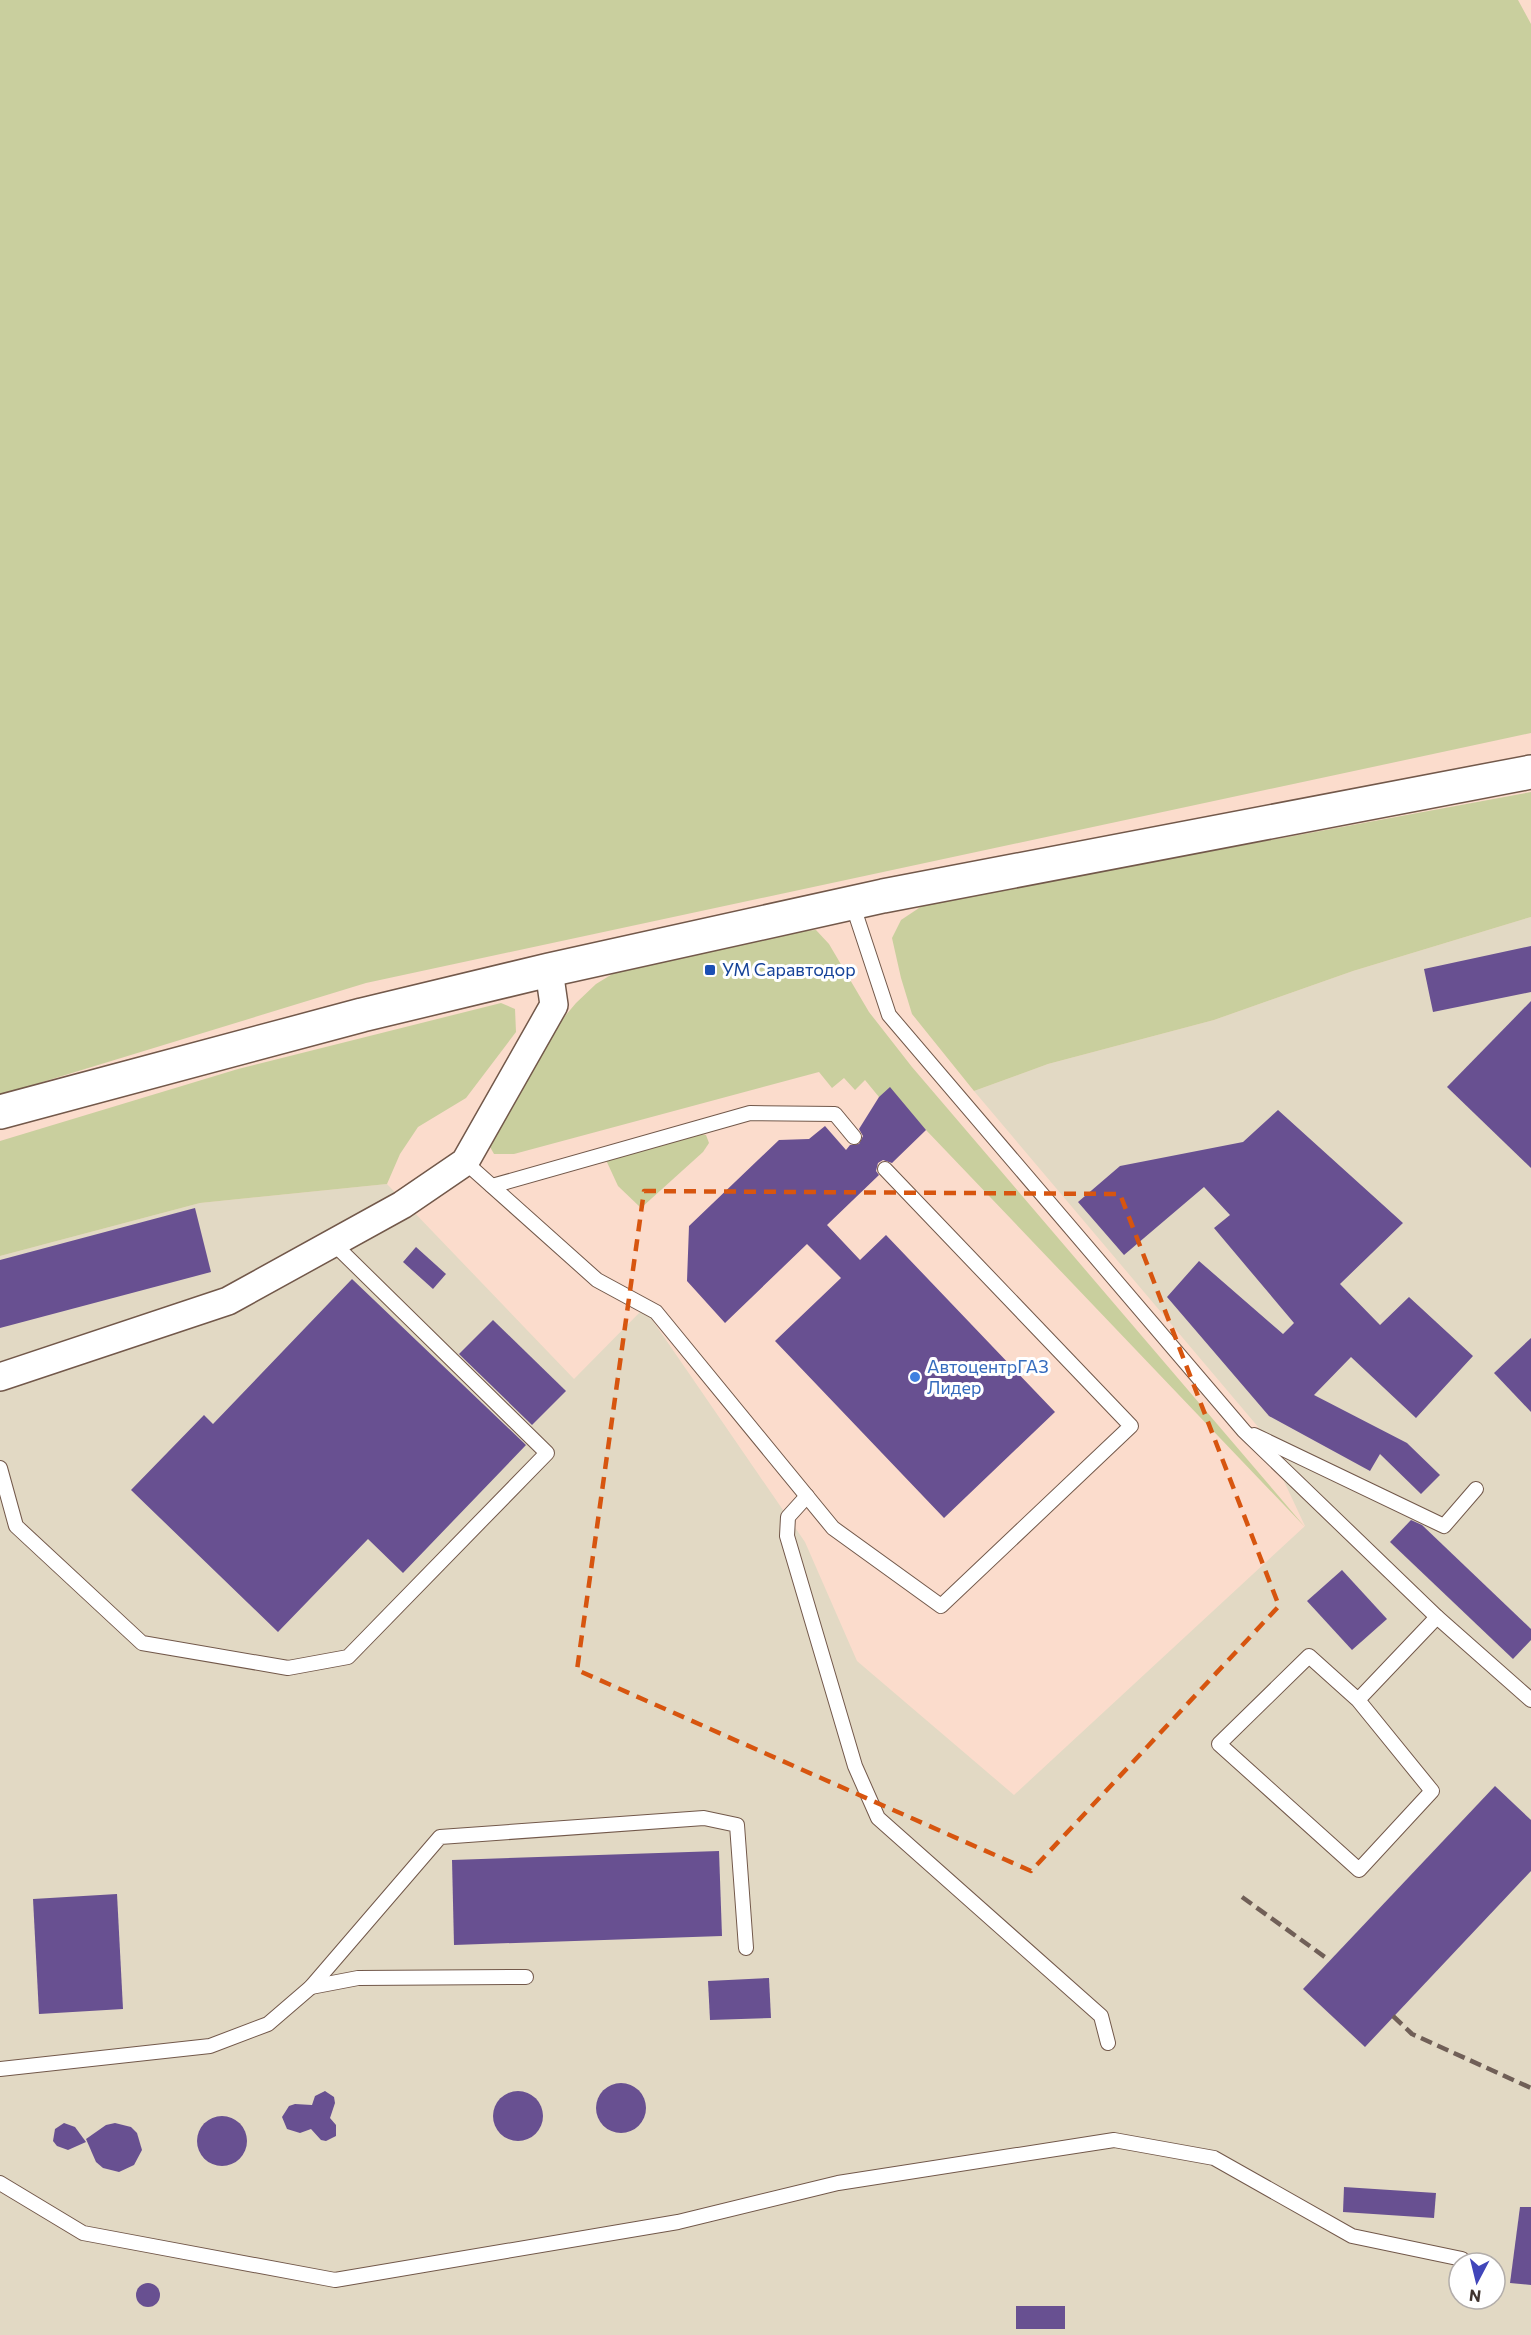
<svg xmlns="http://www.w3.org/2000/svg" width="1531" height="2335" viewBox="0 0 1531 2335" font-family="Commissioner,sans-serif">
  <rect width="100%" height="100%" fill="#fbdccc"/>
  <!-- industrial -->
  <path fill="#e2d9c4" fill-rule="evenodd" d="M1531,917V2335H0V1256L200,1203L387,1184L574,1379L644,1308L805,1542L857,1661L1014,1795L1305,1526L1259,1428L974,1091L1048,1064L1214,1020L1353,971ZM1459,2263H1495V2299H1459Z"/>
  <!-- green -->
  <g fill="#c9cf9e">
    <polygon points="0,0 1518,0 1531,24 1531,733 366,983 0,1095"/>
    <polygon points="1531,792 1531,917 1353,971 1214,1020 1048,1064 974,1091 912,1014 901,978 892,938 901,920 925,904"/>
    <polygon points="816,930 829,944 869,1012 912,1067 1305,1527 926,1130 879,1097 865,1080 855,1090 844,1078 832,1088 819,1072 514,1154 494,1154 485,1138 496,1098 576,1003 596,984 614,973 802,931"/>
    <polygon points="501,1003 515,1009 516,1032 466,1098 418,1127 400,1154 387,1184 200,1203 0,1256 0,1141 238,1069"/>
    <polygon points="699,1134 706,1135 709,1143 703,1152 641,1208 618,1186 606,1160"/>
  </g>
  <!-- building -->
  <g fill="#685091">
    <polygon points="1531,946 1531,992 1433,1012 1424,969"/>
    <polygon points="1531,1001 1531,1168 1447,1087"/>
    <polygon points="890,1087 926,1130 892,1163 883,1160 878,1163 876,1171 879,1175 827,1225 860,1260 886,1235 1055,1412 944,1518 775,1341 841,1278 807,1244 725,1323 687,1281 689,1226 779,1140 809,1139 825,1126 846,1150 850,1145 859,1144 863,1136 859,1129 879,1097"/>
    <polygon points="1278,1110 1403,1223 1340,1284 1380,1325 1409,1297 1473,1356 1416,1418 1351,1357 1314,1395 1407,1443 1440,1475 1421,1494 1380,1454 1370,1471 1269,1416 1167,1297 1199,1261 1283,1334 1294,1323 1214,1228 1230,1215 1204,1187 1124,1255 1078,1202 1120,1166 1243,1142"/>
    <polygon points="195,1208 211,1272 0,1328 0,1260"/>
    <polygon points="416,1247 446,1274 433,1289 403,1262"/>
    <polygon points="352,1279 526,1445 403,1573 368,1539 278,1632 131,1490 204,1415 213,1424"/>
    <polygon points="493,1320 566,1391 532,1425 459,1354"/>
    <polygon points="1531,1338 1531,1412 1494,1373"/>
    <polygon points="1411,1520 1422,1525 1531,1629 1531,1640 1513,1659 1390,1542"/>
    <polygon points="1342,1570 1387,1619 1352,1650 1307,1601"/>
    <polygon points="1495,1786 1531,1820 1531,1871 1365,2047 1303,1989"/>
    <polygon points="719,1851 722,1936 454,1945 452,1860"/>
    <polygon points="117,1894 123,2009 39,2014 33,1899"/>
    <polygon points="769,1978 771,2018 710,2020 708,1981"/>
    <circle cx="621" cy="2108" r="25"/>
    <polygon points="325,2091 334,2097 335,2103 330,2118 336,2125 336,2136 326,2141 321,2140 311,2129 300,2133 287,2129 282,2117 289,2106 295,2104 312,2105 315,2096"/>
    <circle cx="518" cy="2116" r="25"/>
    <circle cx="222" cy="2141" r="25"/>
    <polygon points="64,2123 75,2127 86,2142 68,2150 57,2146 53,2141 55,2129"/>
    <polygon points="115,2123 131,2127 137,2133 142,2150 134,2165 119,2172 103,2168 96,2162 86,2139 106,2125"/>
    <polygon points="1344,2187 1436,2193 1434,2218 1343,2212"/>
    <polygon points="1520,2207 1531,2207 1531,2285 1510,2283"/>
    <circle cx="148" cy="2295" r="12"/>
    <rect x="1016" y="2306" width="49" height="23"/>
  </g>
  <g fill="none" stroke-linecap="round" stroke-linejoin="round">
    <!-- service casing -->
    <g stroke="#72584a" stroke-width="16">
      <g id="service">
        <polyline points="852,903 889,1015 1244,1431 1437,1617 1531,1700"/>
        <polyline points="465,1162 597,1280 656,1312 833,1528 941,1606 1131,1426 885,1169"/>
        <polyline points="492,1186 750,1113 835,1114 854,1137"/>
        <polyline points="1254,1435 1444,1526 1476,1489"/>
        <polyline points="0,1468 16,1526 142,1643 288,1668 348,1657 547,1453 333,1243"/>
        <polyline points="807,1496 788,1517 787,1536 855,1766 878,1818 1101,2016 1108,2043"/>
        <polyline points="1358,1700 1309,1656 1219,1744 1359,1870 1432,1791 1358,1700 1437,1617"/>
        <polyline points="311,1987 358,1978 526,1977"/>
        <polyline points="0,2069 210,2046 268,2024 311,1987 440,1837 704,1818 737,1825 746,1948"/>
        <polyline points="0,2183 83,2233 335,2280 678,2222 838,2183 1114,2140 1214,2158 1352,2236 1462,2259"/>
      </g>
    </g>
    <!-- minor casing -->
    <g stroke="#72584a" stroke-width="30">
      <polyline id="minor" points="0,1377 228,1301 402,1205 465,1162 554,1005 549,970"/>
    </g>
    <!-- secondary casing -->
    <g stroke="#72584a" stroke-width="36">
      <polyline id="secondary" points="0,1112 362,1015 549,970 883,896 1531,772"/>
    </g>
    <!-- service -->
    <use href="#service" stroke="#fff" stroke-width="14"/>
    <!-- minor -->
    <use href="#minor" stroke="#fff" stroke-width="27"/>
    <!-- secondary -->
    <use href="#secondary" stroke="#fff" stroke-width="33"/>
    <!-- rail -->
    <g stroke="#705f57" stroke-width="4.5" stroke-dasharray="12 6" stroke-linecap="butt">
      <polyline points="1242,1897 1329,1960"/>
      <polyline points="1393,2016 1412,2034 1531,2088"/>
    </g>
  </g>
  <!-- marked area -->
  <path fill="none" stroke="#d7550f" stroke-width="4.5" stroke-dasharray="12 8" stroke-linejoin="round" d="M644,1191L1120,1194L1279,1606L1031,1871L577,1670Z"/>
  <!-- markers -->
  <rect fill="#1a4fb4" stroke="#fff" stroke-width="2" x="704" y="964" width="12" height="12" rx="3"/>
  <circle fill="#3f7fe0" stroke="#fff" stroke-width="2" cx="915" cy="1377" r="6"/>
  <g text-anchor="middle" stroke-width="6" stroke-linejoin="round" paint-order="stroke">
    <!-- transit labels -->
    <g font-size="18" fill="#164399" stroke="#fff" text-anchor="start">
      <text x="722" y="976">УМ Саравтодор</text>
    </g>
    <!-- shop labels -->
    <g font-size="18" fill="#366cbe" stroke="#fff" text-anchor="start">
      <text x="927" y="1373">АвтоцентрГАЗ<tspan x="927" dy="21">Лидер</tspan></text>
    </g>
  </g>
  <!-- north arrow -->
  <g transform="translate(1477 2281) rotate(187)"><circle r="28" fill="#ffffff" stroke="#b3aeab" stroke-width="1.5"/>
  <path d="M0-4.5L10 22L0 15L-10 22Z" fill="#4146ba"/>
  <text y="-9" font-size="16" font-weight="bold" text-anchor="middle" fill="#40342e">N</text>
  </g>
</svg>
